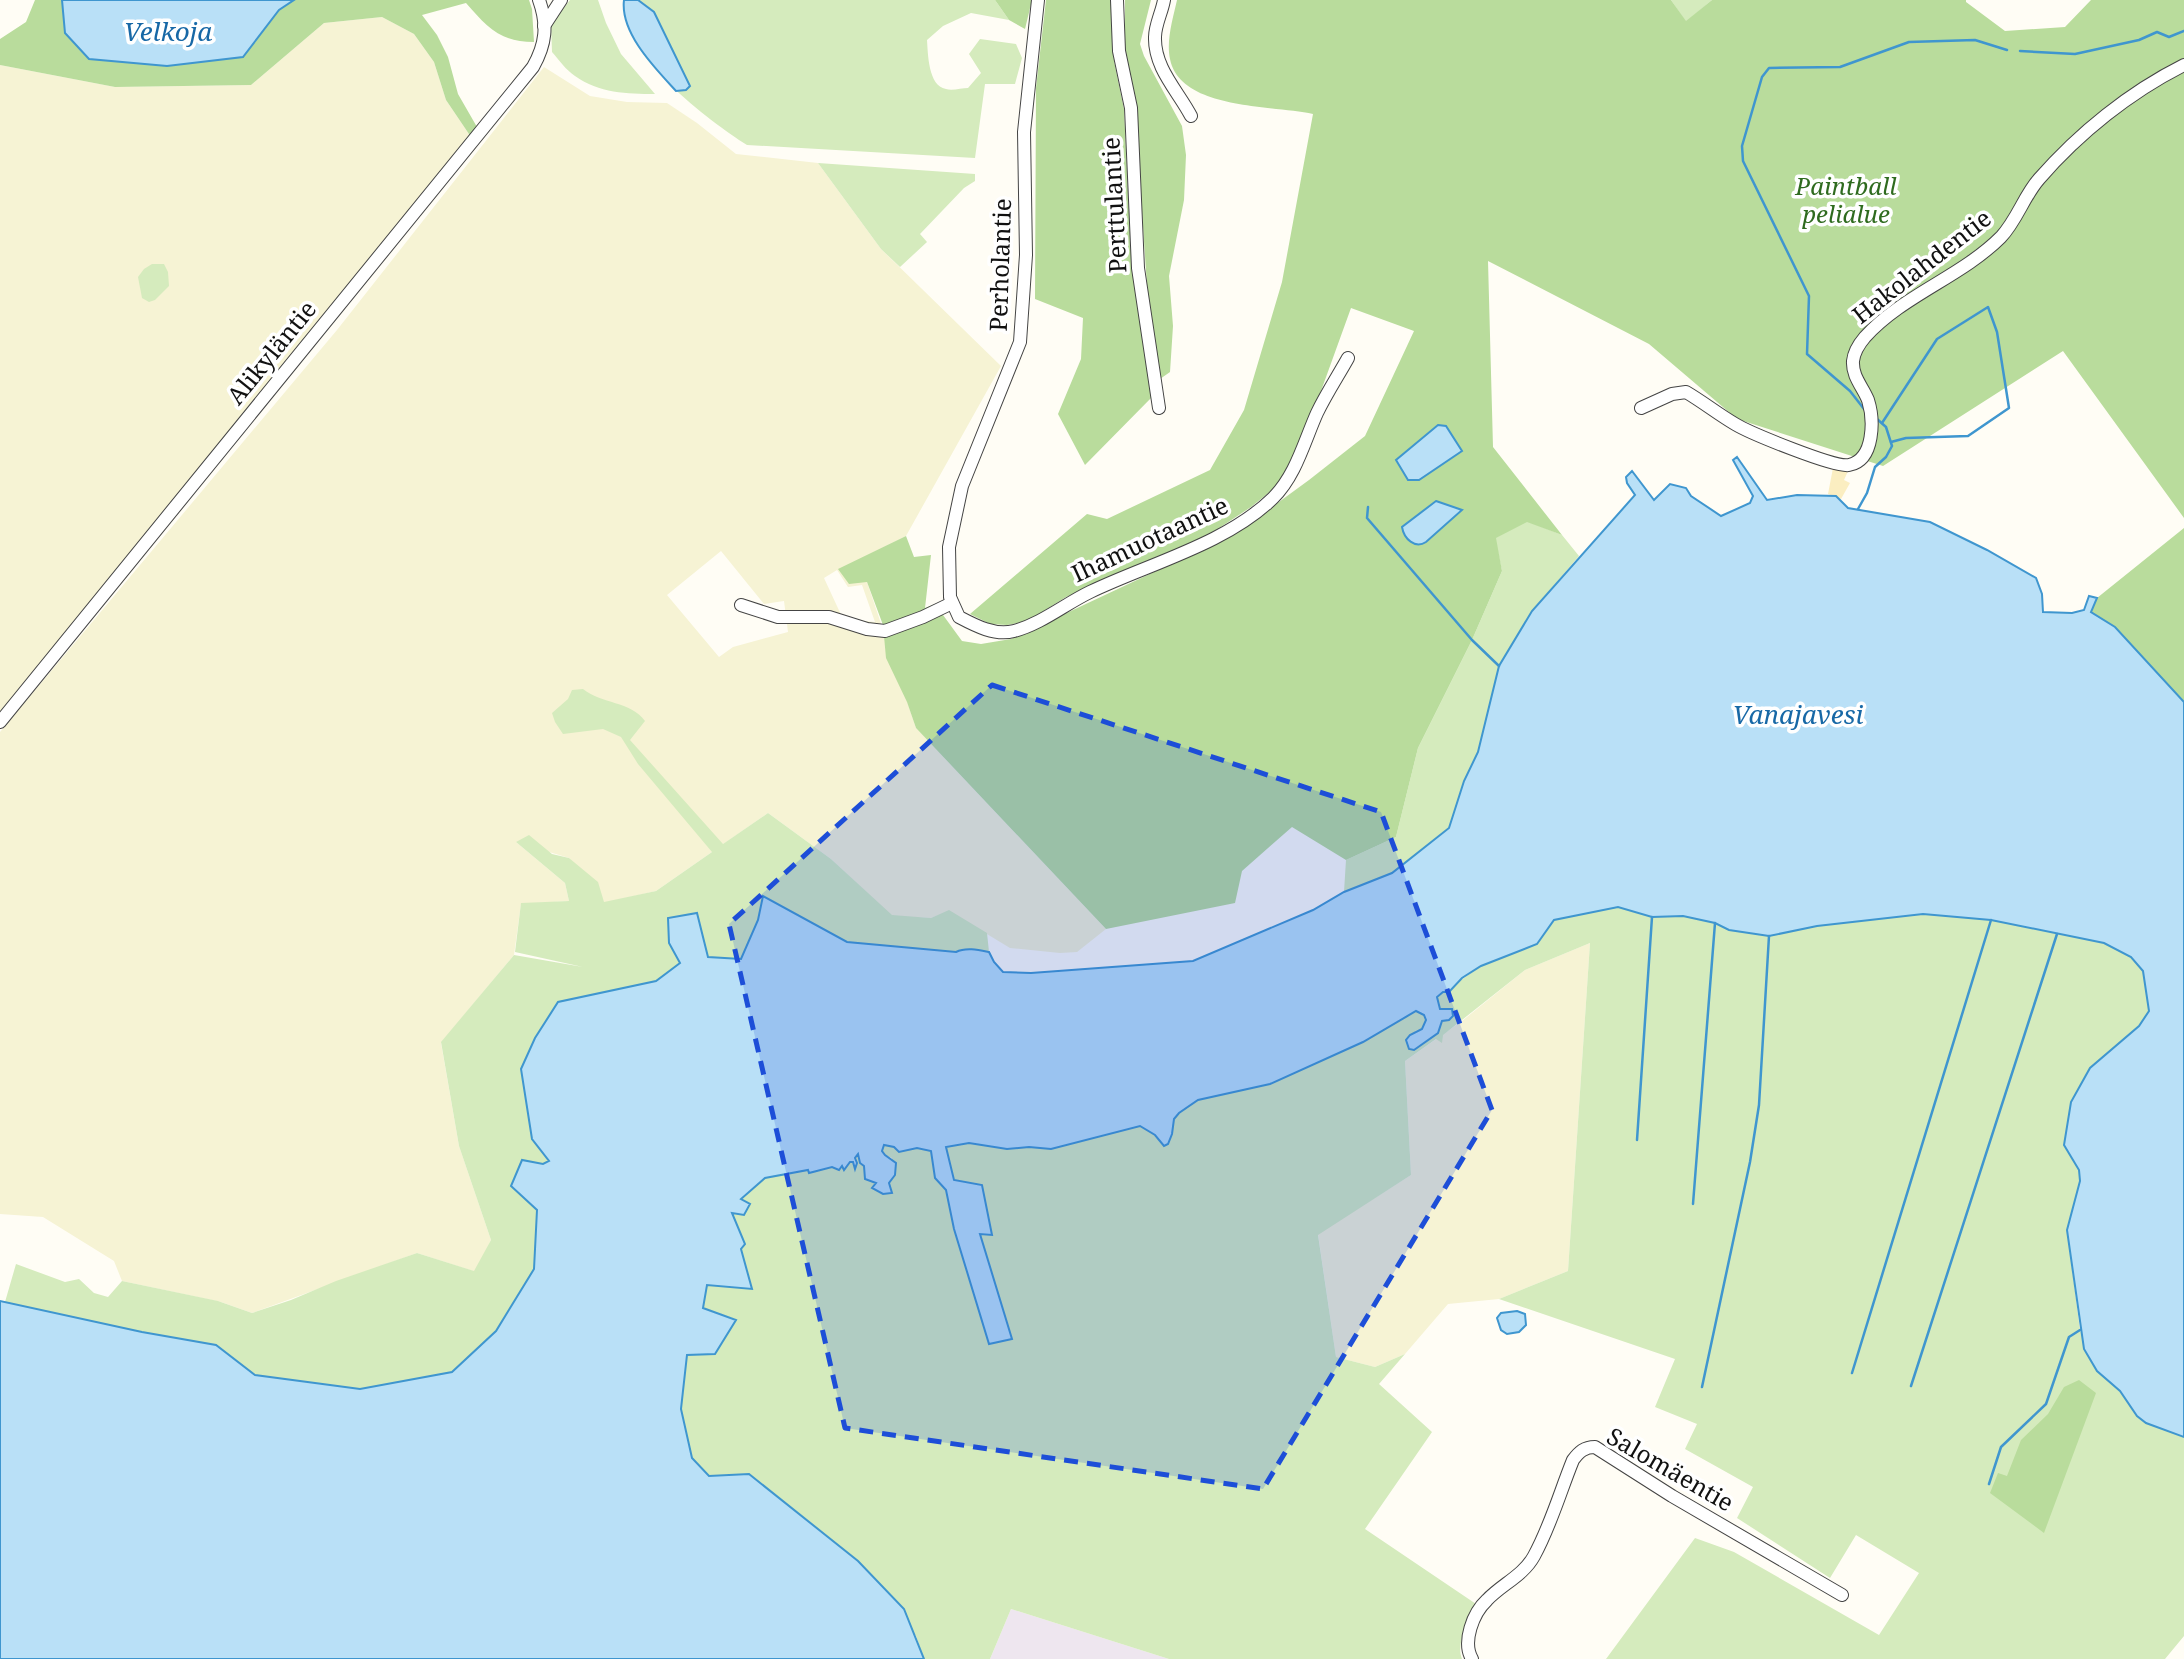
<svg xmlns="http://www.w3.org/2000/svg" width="2184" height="1659" viewBox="0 0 2184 1659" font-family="'Noto Serif',serif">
  <rect width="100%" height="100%" fill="#fffdf5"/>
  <!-- industrial -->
  <polygon fill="#eee6ef" points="1011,1609 1169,1659 990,1659"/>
  <!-- farmland -->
  <g fill="#f6f3d4" fill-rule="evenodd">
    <polygon points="382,17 414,34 434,62 446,100 471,137 0,717 0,65 115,87 251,85 324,23"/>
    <path d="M544,67L590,96L627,102L667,103L697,123L736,154L818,163L881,249L1001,366L906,536L839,570L867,582L916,728L1106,929L1077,952L1060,953L1010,948L949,911L931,918L892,916L831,859L768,813L656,891L604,903L569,858L516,842L565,883L569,901L521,904L514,955L441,1043L459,1146L491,1240L476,1272L417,1253L252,1313L221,1302L122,1281L114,1261L43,1217L0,1214V732L337,330ZM721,551L764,604L784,601L788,632L733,647L719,657L667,595ZM837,570L848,587L862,585L875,622L843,619L824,578Z"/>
    <polygon points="1590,943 1568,1271 1499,1299 1448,1304 1405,1354 1375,1367 1336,1357 1318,1234 1411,1175 1405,1061 1462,1021 1525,970"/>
  </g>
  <!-- green -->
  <g fill="#d5ebbd">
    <path d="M570,0H598L606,23L621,54L655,94C627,94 599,93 575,76C566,70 559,60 552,52L551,24Z"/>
    <path d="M624,0H995L1009,20L971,13L943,26L927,40C928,53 928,86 946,89C952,91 962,88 968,88L981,73L969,54L980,39L1016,44L1022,58L1015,84H985L975,158L747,145C707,119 618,53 624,0Z"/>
    <polygon points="1671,0 1712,0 1686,22"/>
    <polygon points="818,163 975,174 975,181 964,188 920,234 927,242 900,267 881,249"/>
    <polygon points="152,264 164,264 168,272 169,286 155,300 149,302 142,298 138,277 144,269"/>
    <polygon points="1527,521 1562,535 1579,556 1532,611 1499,666 1478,752 1464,781 1449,828 1392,873 1344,892 1346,860 1396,837 1418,748 1472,640 1502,571 1495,538"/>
    <path d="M583,689C601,704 631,701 645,721L630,740L723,844L768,813L831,859L892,915L931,918L949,910L987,933L989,952L962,949L957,952L847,942L764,896L758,920L741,959L708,957L669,943L680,963L656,981L558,1002L535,1038L521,1069L549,1162L543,1164L537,1210L534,1269L496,1331L452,1372L360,1389L255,1375L216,1345L142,1332L5,1302L16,1264L65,1282L79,1279L94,1293L108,1297L122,1281L218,1301L252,1313L291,1300L336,1281L417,1253L474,1271L491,1240L459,1146L441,1042L514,955L583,967L515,952L521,903L569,901L565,883L516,842L529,835L552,854L569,858L598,882L604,902L656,891L712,852L638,764L621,737L603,729L563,734L555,722L552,713L568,699L572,690Z"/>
    <path d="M1618,907L1652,917L1683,916L1715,923L1729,930L1769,936L1817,926L1923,914L1991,920L2070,935L2104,943L2131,957L2143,971L2149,1011L2139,1026L2090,1068L2064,1145L2079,1170L2080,1181L2067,1230L2080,1330L2097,1371L2120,1391L2137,1416L2184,1437V1636L2165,1659H1606L1695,1538L1734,1552L1879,1635L1919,1573L1856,1535L1830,1578L1737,1518L1753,1487L1685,1449L1697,1424L1655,1407L1675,1359L1499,1299L1568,1271L1590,943L1525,970L1443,1035L1442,1043L1436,1039L1405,1061L1411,1175L1318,1235L1336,1357L1375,1367L1405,1354L1379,1384L1432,1432L1365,1529L1479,1606C1470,1622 1455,1641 1462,1659H1169L1011,1609L990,1659H924L916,1636L858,1561L749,1474L709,1476L692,1458L681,1409L687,1355L735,1319L703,1308L707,1285L752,1289L741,1249L744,1243L731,1212L741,1200L765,1178L808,1170L809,1173L831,1167L839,1170L843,1166L844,1169L849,1162H854L858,1153L876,1183L872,1188L892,1192L889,1183L892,1158L885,1155L882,1151L884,1145L894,1147L899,1152L917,1148L931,1151L935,1178L946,1190L954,1229L966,1266L1012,1338L980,1233L991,1235L954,1180L945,1147L969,1143L1007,1149L1029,1147L1051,1149L1140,1126L1155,1135L1164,1146L1172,1134L1174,1119L1179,1113L1198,1100L1270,1084L1363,1042L1416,1011L1424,1015L1426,1020L1422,1029L1415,1031L1414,1050L1423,1043L1443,1010L1440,1009L1437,997L1481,966L1537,944L1554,920Z"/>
  </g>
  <!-- forest -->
  <g fill="#b9dc9c">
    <path d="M35,0H62L65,33L167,66L243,57L279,10L294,0H529L532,9L534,42C500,42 487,27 466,3L422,15L437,35L448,57L458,94L477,127L471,137L446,100L434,62L414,34L382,17L324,23L251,85L115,87L0,65V39L26,22Z"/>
    <polygon points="995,0 1032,0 1025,29 1009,20"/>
    <polygon points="1046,0 1111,0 1114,61 1124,109 1131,252 1141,307 1152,397 1085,465 1058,414 1081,359 1083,318 1035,299 1036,88"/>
    <polygon points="1125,0 1151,0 1140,44 1144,56 1182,126 1186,155 1184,200 1169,276 1173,326 1170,372 1160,379 1148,300 1135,109 1125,53"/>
    <path d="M1177,0H1671L1686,21L1712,0H1966V2L2005,31L2065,27L2091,0H2184V518L2063,351L1883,466L1737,419L1649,344L1488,261L1493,447L1562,535L1527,522L1496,538L1502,571L1472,640L1418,748L1396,837L1346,860L1292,827L1242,871L1235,903L1106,929L916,728L907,702L886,658L883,625L867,582L849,584L838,569L906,536L914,557L931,555L925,608L935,604L962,641L981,644L1011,639L1235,534L1309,480L1365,436L1414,331L1351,308L1300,449L1278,485L1251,507L1204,538L1066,597L1028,621L1007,625L990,624L970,614L1087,514L1107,519L1210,470L1244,410L1282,282L1313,114C1272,105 1180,110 1170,59C1166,41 1173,18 1177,0Z"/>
    <polygon points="2184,528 2184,702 2115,627 2091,612 2097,598"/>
    <polygon points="2079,1380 2096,1393 2044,1533 1990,1493 1998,1473 2007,1476 2021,1440 2048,1414 2064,1387"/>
  </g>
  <!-- sand -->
  <polygon fill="#fbeec1" points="1840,467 1848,471 1844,480 1850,483 1841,499 1828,494 1833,468"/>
  <!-- water -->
  <g fill="#b9e0f7" stroke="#3f96cf" stroke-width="2">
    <polygon points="62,0 294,0 279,10 243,57 167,66 89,59 65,33"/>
    <path d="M624,0H638L654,12L690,86L686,90L676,91C655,68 620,33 624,0Z"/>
    <polygon points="1438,425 1446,426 1462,451 1419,480 1408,480 1396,460"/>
    <path d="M1737,457L1767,500L1797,495L1836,496L1848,508L1930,522L1987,550L2036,578L2042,594L2043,612L2072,613L2084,610L2089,596L2097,598L2091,612L2115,627L2184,702V1437L2146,1423L2137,1416L2120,1391L2097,1371L2084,1349L2067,1230L2080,1181L2079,1170L2064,1145L2071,1102L2090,1068L2139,1026L2149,1011L2143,971L2131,957L2104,943L1991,920L1923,914L1817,926L1769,936L1729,930L1715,923L1683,916L1652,917L1618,907L1554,920L1537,944L1481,966L1462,978L1449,992H1443L1437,997L1440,1009H1452L1453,1016L1449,1020L1442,1021L1438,1033L1414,1050L1409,1049L1406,1040L1410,1035L1422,1029L1426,1020L1424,1015L1416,1011L1363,1042L1270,1084L1198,1100L1179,1113L1174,1119L1172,1134L1168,1144L1164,1146L1155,1135L1140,1126L1051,1149L1029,1147L1007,1149L969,1143L946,1147L954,1180L982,1185L992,1235L980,1234L1012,1339L989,1344L954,1229L946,1190L935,1178L931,1151L917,1148L899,1152L894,1147L884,1145L882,1151L885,1155L896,1163L895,1175L889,1183L892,1193L883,1194L872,1188L876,1183L865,1179L864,1166L860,1163L858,1154L855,1158L857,1163L855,1169L853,1162H850L844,1170L842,1166L839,1170L832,1167L809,1173L808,1170L765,1178L741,1199L750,1204L744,1215L732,1213L745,1244L741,1249L752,1289L707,1285L703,1308L736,1320L715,1354L687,1355L681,1409L692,1458L709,1476L749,1474L858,1561L904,1609L924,1659H0V1301L142,1332L216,1345L255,1375L360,1389L452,1372L496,1331L534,1269L537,1210L511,1186L522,1160L543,1164L549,1161L532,1139L521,1069L535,1038L558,1002L656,981L680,963L669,943L668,918L697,913L708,957L741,959L758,920L763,896L847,942L956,952C966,947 979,950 989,952L994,962L1003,972L1031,973L1193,961L1313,910L1344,892L1392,873L1449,828L1464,781L1478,752L1499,666L1532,611L1635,495L1627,483L1626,477L1632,471L1654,500L1670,484L1686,488L1691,496L1721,516L1750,503L1753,496L1733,460Z"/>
    <path d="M1436,501L1462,510L1426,542C1415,549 1404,539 1402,527Z"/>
    <polygon points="1517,1311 1525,1314 1526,1325 1519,1332 1507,1334 1501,1330 1497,1318 1501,1313"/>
  </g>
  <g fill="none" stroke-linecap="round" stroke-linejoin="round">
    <!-- stream -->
    <g stroke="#3f96cf" stroke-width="2.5">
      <polyline points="2020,51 2075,54 2139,40 2157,32 2169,37 2184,31"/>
      <polyline points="1864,409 1850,391 1807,354 1809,296 1743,161 1742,146 1762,77 1769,68 1840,67 1909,42 1975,40 2007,50"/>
      <polyline points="1882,423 1937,339 1988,307 1997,332 2009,408 1968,436 1906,438 1891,442"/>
      <polyline points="1368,507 1367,518 1472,640 1499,666"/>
      <polyline points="1858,509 1867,493 1875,467 1886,457 1892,446 1886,427 1877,419"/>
      <polyline points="1637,1140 1652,917"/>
      <polyline points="1693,1204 1715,923"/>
      <polyline points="1852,1373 1991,920"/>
      <polyline points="1911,1386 2057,934"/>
      <polyline points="1702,1387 1750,1162 1759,1105 1769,936"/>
      <polyline points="1989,1484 2001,1447 2046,1404 2069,1337 2080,1330"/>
    </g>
    <!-- street casing -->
    <g stroke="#444" stroke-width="14">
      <g id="street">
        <path d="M1038,0L1024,132L1026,255L1020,342L962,486L949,547L950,597L959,617C976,626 995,636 1014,631C1041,624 1065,604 1090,592C1148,564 1226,544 1273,498C1296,475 1304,442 1317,413C1326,394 1338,376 1348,358"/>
        <polyline points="1117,0 1119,51 1131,108 1138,268 1159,408"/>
        <path d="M1164,0C1162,12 1155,25 1155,37C1154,68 1178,91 1191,116"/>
        <polyline points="544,26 561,0"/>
        <path d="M1641,408L1672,394L1686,392C1703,402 1718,414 1735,424C1750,433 1835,468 1849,465C1875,460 1874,419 1868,400C1863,387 1852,377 1853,361C1854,352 1859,344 1865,337C1903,295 1961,277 2001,237C2017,220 2024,196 2039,179C2079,133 2130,92 2184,65"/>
        <polyline points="741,605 778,617 829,617 867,629 885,631 923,617 952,603"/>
        <path d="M0,722L533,67C546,44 548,25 539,0"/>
        <path d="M1472,1659C1462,1642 1473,1613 1487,1600C1502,1584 1523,1576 1534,1556C1551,1525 1560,1492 1573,1460C1579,1452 1584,1447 1595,1447L1672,1496L1842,1595"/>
      </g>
    </g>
    <!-- street -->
    <use href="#street" stroke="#fff" stroke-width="12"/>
  </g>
  <!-- marked area -->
  <path fill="#1d4ed8" fill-opacity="0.2" stroke="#1d4ed8" stroke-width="5" stroke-dasharray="14 9" stroke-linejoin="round" d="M992,685L1381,812L1492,1110L1263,1489L845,1428L729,924Z"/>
  <g text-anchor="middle" stroke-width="7" stroke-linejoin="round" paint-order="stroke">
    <!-- park labels -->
    <g font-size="24" font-style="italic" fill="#2f6b1f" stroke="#fff">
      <text x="1846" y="195">Paintball<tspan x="1846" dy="28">pelialue</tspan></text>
    </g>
    <!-- street labels -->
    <g font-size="24" fill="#111" stroke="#fff">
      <text transform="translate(1115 205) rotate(-93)" y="8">Perttulantie</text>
      <text transform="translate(1001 265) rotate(-88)" y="8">Perholantie</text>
      <text transform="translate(1922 267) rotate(-38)" y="8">Hakolahdentie</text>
      <text transform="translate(272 353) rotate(-51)" y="8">Alikyläntie</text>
      <text transform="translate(1150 540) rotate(-25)" y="8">Ihamuotaantie</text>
      <text transform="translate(1670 1470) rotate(30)" y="8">Salomäentie</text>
    </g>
    <!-- water labels -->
    <g font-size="26" font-style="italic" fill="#1768a6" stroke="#fff">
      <text x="168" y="41">Velkoja</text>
      <text x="1798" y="724">Vanajavesi</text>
    </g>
  </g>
</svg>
